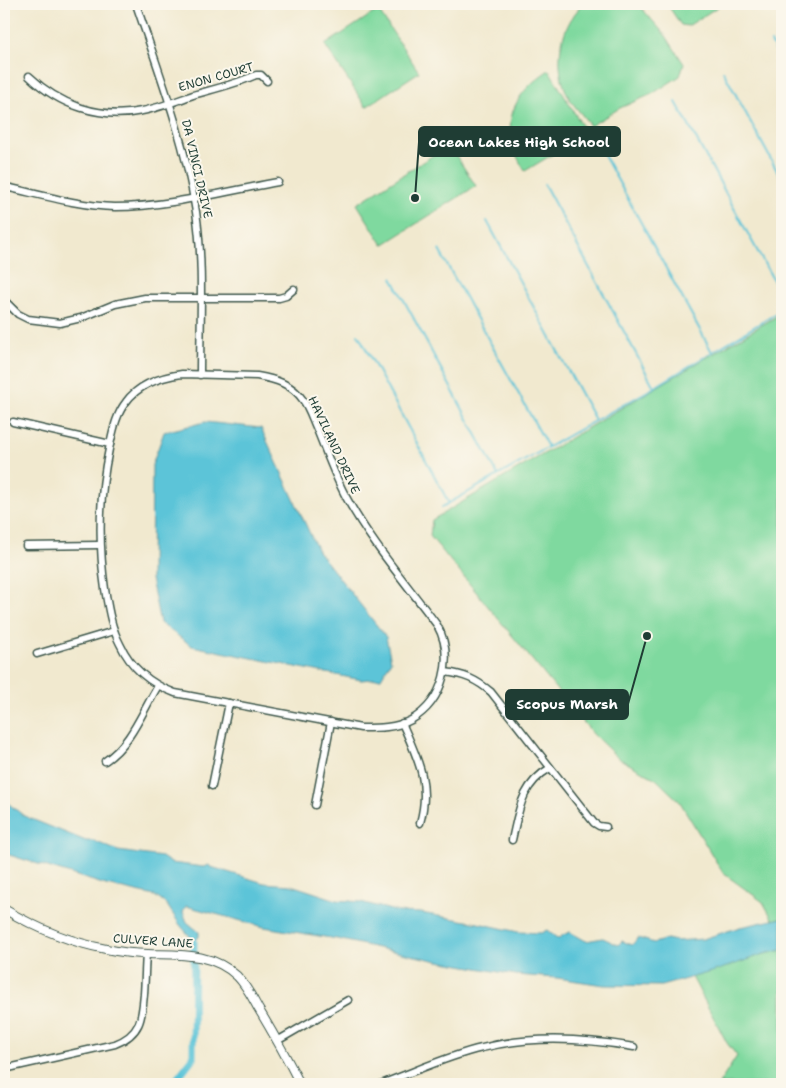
<svg xmlns="http://www.w3.org/2000/svg" width="786" height="1088" viewBox="0 0 786 1088" font-family="'Shantell Sans',sans-serif">
  <rect width="100%" height="100%" fill="#fbf7ec"/>
  <filter id="ink" filterUnits="userSpaceOnUse"><feTurbulence type="fractalNoise" baseFrequency=".02" numOctaves="2"/><feDisplacementMap in="SourceGraphic" scale="10" xChannelSelector="R" yChannelSelector="G"/><feConvolveMatrix kernelMatrix="1 2 1 2 8 2 1 2 1" color-interpolation-filters="sRGB"/></filter>
  <filter id="wash" filterUnits="userSpaceOnUse"><feTurbulence type="fractalNoise" baseFrequency=".0096" numOctaves="4" result="noise"/><feDisplacementMap in="SourceGraphic" scale="20" xChannelSelector="R" yChannelSelector="G"/><feGaussianBlur stdDeviation="1.12" result="paint"/><feColorMatrix in="noise" values="0 0 0 0 0 0 0 0 0 0 0 0 0 0 0 0 0 1.4 0 .05"/><feComposite in="paint" operator="in"/></filter>
  <g filter="url(#wash)">
    <rect width="100%" height="100%" fill="#f1e9cf"/>
    <!-- green -->
    <g fill="#7fd99f" stroke="#4f8b6a">
      <path d="M583,4H638L666,36L684,64L680,76L652,94L620,108L590,126C585,117 577,110 571,101C552,70 558,29 583,4Z"/>
      <polygon points="667,4 722,4 688,26 681,25"/>
      <polygon points="378,10 419,72 366,107 325,45"/>
      <path d="M549,70L584,129L583,136L525,171C499,130 508,97 549,70Z"/>
      <polygon points="449,145 476,186 383,245 357,204"/>
      <polygon points="782,313 782,918 773,920 763,902 723,873 680,802 656,779 618,758 594,735 430,536 432,520"/>
      <polygon points="782,950 782,1084 719,1084 737,1056 727,1043 692,977 764,954"/>
    </g>
    <!-- water -->
    <g fill="#5cc4d8" stroke="#3e8086">
      <polygon points="205,422 261,428 318,551 386,637 391,661 381,678 361,680 192,646 160,623 151,579 152,465 164,432"/>
      <polygon points="4,800 24,816 86,841 94,841 118,851 162,857 171,863 204,867 209,865 211,867 264,883 291,885 337,900 361,902 399,912 421,913 478,923 518,932 541,933 547,930 558,939 563,935 570,932 586,941 603,938 618,945 622,941 632,945 638,938 654,943 667,939 676,941 703,939 740,927 782,918 782,950 764,954 718,970 661,986 604,985 557,978 516,975 438,961 337,939 264,927 186,906 183,912 187,922 199,932 199,937 194,941 180,925 167,905 155,896 106,885 6,854 4,852"/>
    </g>
    <g fill="none" stroke-linecap="round" stroke-linejoin="round">
      <!-- stream -->
      <g stroke="#5cc4d8" stroke-width="2">
        <polyline points="771,42 782,63"/>
        <polyline points="723,71 782,180"/>
        <polyline points="676,102 782,296"/>
        <polyline points="600,148 712,352"/>
        <polyline points="544,184 654,387"/>
        <polyline points="487,221 595,420"/>
        <polyline points="439,250 548,447"/>
        <polyline points="392,278 498,475"/>
        <polyline points="358,334 449,503"/>
        <polyline points="442,507 653,388 782,310"/>
      </g>
      <!-- canal -->
      <polyline stroke="#5cc4d8" stroke-width="7" points="173,1084 193,1058 194,941"/>
    </g>
  </g>
  <g filter="url(#ink)">
    <g fill="none" stroke-linecap="round" stroke-linejoin="round">
      <!-- minor casing -->
      <g stroke="#3e574b" stroke-width="9">
        <g id="minor">
          <path d="M136,4C159,72 185,140 196,212C204,265 200,321 200,375"/>
          <path d="M29,76C59,105 100,120 142,111C159,108 176,101 193,95C214,89 236,84 256,75H261L267,81"/>
          <path d="M10,188C45,196 80,206 115,207C166,207 228,191 278,182"/>
          <polyline points="4,300 18,314 28,319 60,323 81,318 115,304 145,298 279,298 286,296 294,289"/>
          <path d="M182,374L257,376C275,379 292,384 303,400C309,408 312,418 316,427C326,451 334,475 346,497C371,543 406,583 437,625C455,657 444,701 411,720C396,728 378,728 361,728L175,693C151,684 131,668 120,644C111,627 108,607 105,589C98,541 99,496 109,449C113,433 115,416 126,402C139,384 160,377 182,374Z"/>
          <polyline points="13,422 110,444"/>
          <polyline points="26,546 100,545"/>
          <polyline points="37,654 114,631"/>
          <path d="M445,672C464,674 477,680 491,692L594,823L599,826L606,827"/>
          <path d="M402,723C418,759 431,784 420,823"/>
          <path d="M105,761C131,744 142,712 158,686"/>
          <polyline points="212,786 229,703"/>
          <polyline points="315,805 331,722"/>
          <path d="M512,840C519,810 521,785 550,768"/>
          <polyline points="277,1041 348,1000"/>
          <path d="M4,1069L115,1044C141,1034 142,1018 144,994C145,980 145,967 146,954"/>
          <path d="M381,1084C414,1072 447,1056 482,1048C532,1035 583,1038 634,1047"/>
        </g>
      </g>
      <!-- tertiary casing -->
      <g stroke="#3e574b" stroke-width="10">
        <path id="tertiary" d="M4,909C36,928 69,942 106,949C120,952 134,954 148,954C180,955 211,952 237,976C246,985 252,997 258,1008C273,1033 287,1058 300,1084"/>
      </g>
      <!-- minor -->
      <use href="#minor" stroke="#fff" stroke-width="6"/>
      <!-- tertiary -->
      <use href="#tertiary" stroke="#fff" stroke-width="8"/>
    </g>
  </g>
  <g text-anchor="middle" stroke-width="4" stroke-linejoin="round" paint-order="stroke">
    <!-- street labels -->
    <g font-size="12" fill="#1f3d34" stroke="#fbf7ec">
      <text transform="translate(216 77) rotate(-16)" y="4">ENON COURT</text>
      <text transform="translate(197 169) rotate(77)" y="4">DA VINCI DRIVE</text>
      <text transform="translate(334 445) rotate(65)" y="4">HAVILAND DRIVE</text>
      <text transform="translate(153 941) rotate(4)" y="4">CULVER LANE</text>
    </g>
  </g>
  <!-- callouts -->
  <path fill="none" stroke="#1f3d34" stroke-width="2" d="M415 198L419 142M647 636L628 704"/>
  <g fill="#1f3d34" stroke="#fbf7ec" stroke-width="2">
    <circle cx="415" cy="198" r="5"/>
    <circle cx="647" cy="636" r="5"/>
  </g>
  <g fill="#1f3d34" stroke="#1f3d34" stroke-width="2">
    <rect x="419" y="127" width="201" height="29" rx="5"/>
    <rect x="506" y="690" width="122" height="29" rx="5"/>
  </g>
  <g font-size="14" text-anchor="middle" font-weight="bold" fill="#fff">
    <text x="519" y="147">Ocean Lakes High School</text>
    <text x="567" y="709">Scopus Marsh</text>
  </g>
  <!-- margin -->
  <rect width="786" height="1088" fill="none" stroke="#fbf7ec" stroke-width="20"/>
</svg>
